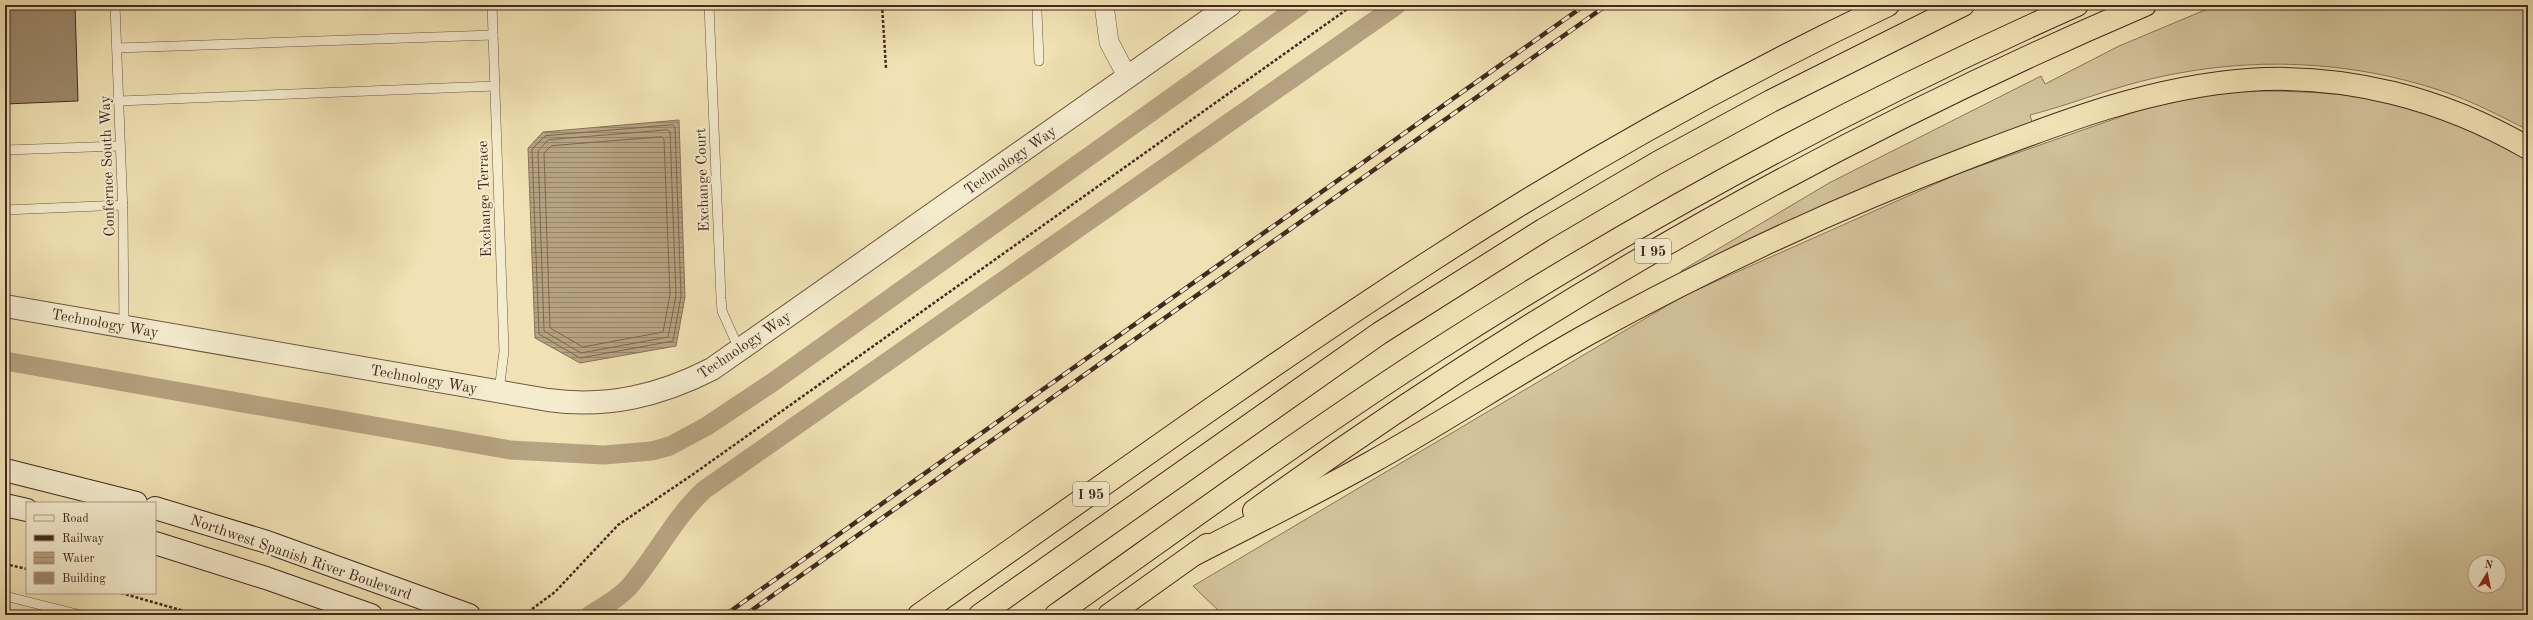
<svg xmlns="http://www.w3.org/2000/svg" width="2533" height="620" viewBox="0 0 2533 620" font-family="'Old Standard TT',serif">
  <defs>
    <pattern id="water-rules" width="6" height="5" patternUnits="userSpaceOnUse"><rect width="6" height="5" fill="#b6a381"/><path d="M0 2.5h6" fill="none" stroke="#968569"/></pattern>
  </defs>
  <rect width="100%" height="100%" fill="#f0e2b4"/>
  <filter id="stains"><feTurbulence type="fractalNoise" baseFrequency=".005" numOctaves="4"/><feColorMatrix values="0 0 0 0 .2 0 0 0 0 .09 0 0 0 0 .02 0 0 0 .5 -.17"/></filter>
  <radialGradient id="worn" r=".72"><stop offset=".6" stop-color="#630" stop-opacity="0"/><stop offset="1" stop-color="#630" stop-opacity=".3"/></radialGradient>
  <!-- grass -->
  <g fill="#d3c39b" stroke="#8c765d" fill-rule="evenodd">
    <path d="M2217,5H2528V130C2500,116 2472,101 2442,91C2349,60 2251,56 2155,78C2113,87 2073,104 2030,115L2033,126L1684,276L1681,271L1829,183L2041,76L2045,84L2119,46Z"/>
    <path d="M2233,91C2280,91 2327,91 2373,99C2426,108 2483,133 2528,161V615H1223L1193,586L1685,295L1960,173L2157,104ZM2475,562H2499V586H2475Z"/>
  </g>
  <!-- water -->
  <polygon fill="url(#water-rules)" stroke="#88725a" points="679,120 685,297 676,346 580,363 535,338 528,148 543,132"/>
  <g fill="none" stroke-linecap="round" stroke-linejoin="round">
    <!-- shore -->
    <g stroke="#7d6650" stroke-width="1">
      <polygon points="673,125 675,127 681,296 673,341 580,358 539,334 532,149 545,136"/>
      <polygon points="668,130 670,132 676,296 668,337 581,353 544,331 538,151 548,140"/>
      <polygon points="662,137 664,139 670,295 663,332 583,347 550,328 544,153 551,146"/>
    </g>
    <!-- canal -->
    <g stroke="#b6a381" stroke-width="19">
      <polyline points="5,361 510,450 604,455 652,451 670,446 707,426 773,382 1301,5"/>
      <path d="M590,615C604,606 618,599 629,587C656,556 674,518 704,490L1397,5"/>
    </g>
  </g>
  <!-- building -->
  <polygon fill="#9d896c" stroke="#44291f" points="5,5 75,5 78,101 5,104"/>
  <g fill="none" stroke-linecap="round" stroke-linejoin="round">
    <!-- service casing -->
    <g stroke="#6f5744" stroke-width="10">
      <g id="service">
        <polyline points="115,5 123,214 124,326"/>
        <polyline points="492,5 504,351 499,391"/>
        <polyline points="709,5 721,298 722,311 739,349"/>
        <polyline points="1037,11 1039,61"/>
        <polyline points="117,48 493,35"/>
        <polyline points="119,101 495,86"/>
        <polyline points="5,150 120,146"/>
        <polyline points="5,210 123,205"/>
        <polyline points="5,596 81,615"/>
      </g>
    </g>
    <!-- minor casing -->
    <g stroke="#6f5744" stroke-width="20">
      <polyline id="minor" points="1104,5 1109,42 1128,78"/>
    </g>
    <!-- tertiary casing -->
    <g stroke="#6f5744" stroke-width="24">
      <path id="tertiary" d="M5,306L548,400C608,408 659,396 712,369L1230,5"/>
    </g>
    <!-- secondary casing -->
    <g stroke="#44291f" stroke-width="24">
      <g id="secondary">
        <polyline points="5,470 136,503"/>
        <polyline points="5,505 27,510"/>
        <polyline points="155,508 267,542 469,615"/>
        <polyline points="155,543 266,578 371,615"/>
      </g>
    </g>
    <!-- motorway casing -->
    <g stroke="#44291f" stroke-width="24">
      <g id="motorway">
        <path d="M1254,511C1533,309 1829,140 2145,5"/>
        <path d="M1195,554C1253,524 1313,495 1370,463C1444,422 1516,374 1590,333C1714,265 1843,205 1975,155C2064,121 2152,87 2248,80C2346,73 2444,99 2528,148"/>
        <path d="M919,615C1087,497 1253,376 1426,264C1573,168 1729,81 1888,5"/>
        <polyline points="980,615 1380,333 1543,230 1657,163 1771,101 1963,5"/>
        <path d="M1056,615C1183,525 1309,432 1440,348C1643,218 1856,103 2077,5"/>
        <polyline points="1109,615 1207,545"/>
      </g>
    </g>
    <!-- path -->
    <g stroke="#44291f" stroke-width="2.5" stroke-dasharray="3 2" stroke-linecap="butt">
      <polyline points="882,5 886,68"/>
      <polyline points="5,564 27,569"/>
      <polyline points="121,593 198,615"/>
      <polyline points="524,615 555,592 618,525 692,475 1353,5"/>
    </g>
    <!-- service -->
    <use href="#service" stroke="#f5ecce" stroke-width="9"/>
    <!-- minor -->
    <use href="#minor" stroke="#f5ecce" stroke-width="19"/>
    <!-- tertiary -->
    <use href="#tertiary" stroke="#f5ecce" stroke-width="22"/>
    <!-- secondary -->
    <use href="#secondary" stroke="#f5ecce" stroke-width="22"/>
    <!-- motorway -->
    <use href="#motorway" stroke="#f0e2b4" stroke-width="22"/>
    <!-- rail casing -->
    <g stroke="#44291f" stroke-width="4.5">
      <g id="rail">
        <polyline points="725,615 1585,5"/>
        <polyline points="745,615 1607,5"/>
      </g>
    </g>
    <!-- rail -->
    <use href="#rail" stroke="#f5ecce" stroke-width="3" stroke-dasharray="9" stroke-linecap="butt"/>
  </g>
  <g text-anchor="middle" stroke-width="4" stroke-linejoin="round" paint-order="stroke">
    <!-- shield labels -->
    <g fill="#f5ecce" stroke="#796454" stroke-width="1">
      <rect x="1635" y="239" width="36" height="24" rx="3"/>
      <rect x="1073" y="482" width="36" height="24" rx="3"/>
    </g>
    <g font-size="14" font-weight="bold" fill="#44291f">
      <text x="1653" y="256">I 95</text>
      <text x="1091" y="499">I 95</text>
    </g>
    <!-- street labels -->
    <g font-size="15" fill="#44291f" stroke="#f5ecce">
      <text transform="translate(1010 160) rotate(-35)" y="5">Technology Way</text>
      <text transform="translate(107 166) rotate(-92)" y="5">Confernce South Way</text>
      <text transform="translate(702 180) rotate(-92)" y="5">Exchange Court</text>
      <text transform="translate(484 199) rotate(-92)" y="5">Exchange Terrace</text>
      <text transform="translate(105 323) rotate(10)" y="5">Technology Way</text>
      <text transform="translate(744 345) rotate(-34)" y="5">Technology Way</text>
      <text transform="translate(424 379) rotate(10)" y="5">Technology Way</text>
      <text transform="translate(301 557) rotate(19)" y="5">Northwest Spanish River Boulevard</text>
    </g>
  </g>
  <!-- margin -->
  <rect width="2533" height="620" fill="none" stroke="#f0e2b4" stroke-width="20"/>
  <rect x="6" y="6" width="2521" height="608" fill="none" stroke="#44291f" stroke-width="2"/>
  <rect x="10" y="10" width="2513" height="600" fill="none" stroke="#44291f"/>
  <!-- legend -->
  <rect x="26" y="502" width="130" height="92" fill="#f5ecce" stroke="#ae9e88"/>
  <rect x="34" y="515" width="20" height="6" fill="#f5ecce" stroke="#ae9e88"/>
  <text x="62" y="522" font-size="12" fill="#44291f">Road</text>
  <rect x="34" y="535" width="20" height="6" fill="#44291f" stroke="#ae9e88"/>
  <text x="62" y="542" font-size="12" fill="#44291f">Railway</text>
  <rect x="34" y="552" width="20" height="12" fill="url(#water-rules)" stroke="#ae9e88"/>
  <text x="62" y="562" font-size="12" fill="#44291f">Water</text>
  <rect x="34" y="572" width="20" height="12" fill="#9d896c" stroke="#ae9e88"/>
  <text x="62" y="582" font-size="12" fill="#44291f">Building</text>
  <!-- north arrow -->
  <g transform="translate(2487 574) rotate(10)"><circle r="19" fill="#f5ecce" stroke="#ae9e88"/>
  <path d="M0-3L7 15L0 10L-7 15Z" fill="#8f2418"/>
  <text y="-6" font-size="11" font-weight="bold" text-anchor="middle" fill="#44291f">N</text>
  </g>
  <rect width="100%" height="100%" filter="url(#stains)"/>
  <rect width="100%" height="100%" fill="url(#worn)"/>
</svg>
